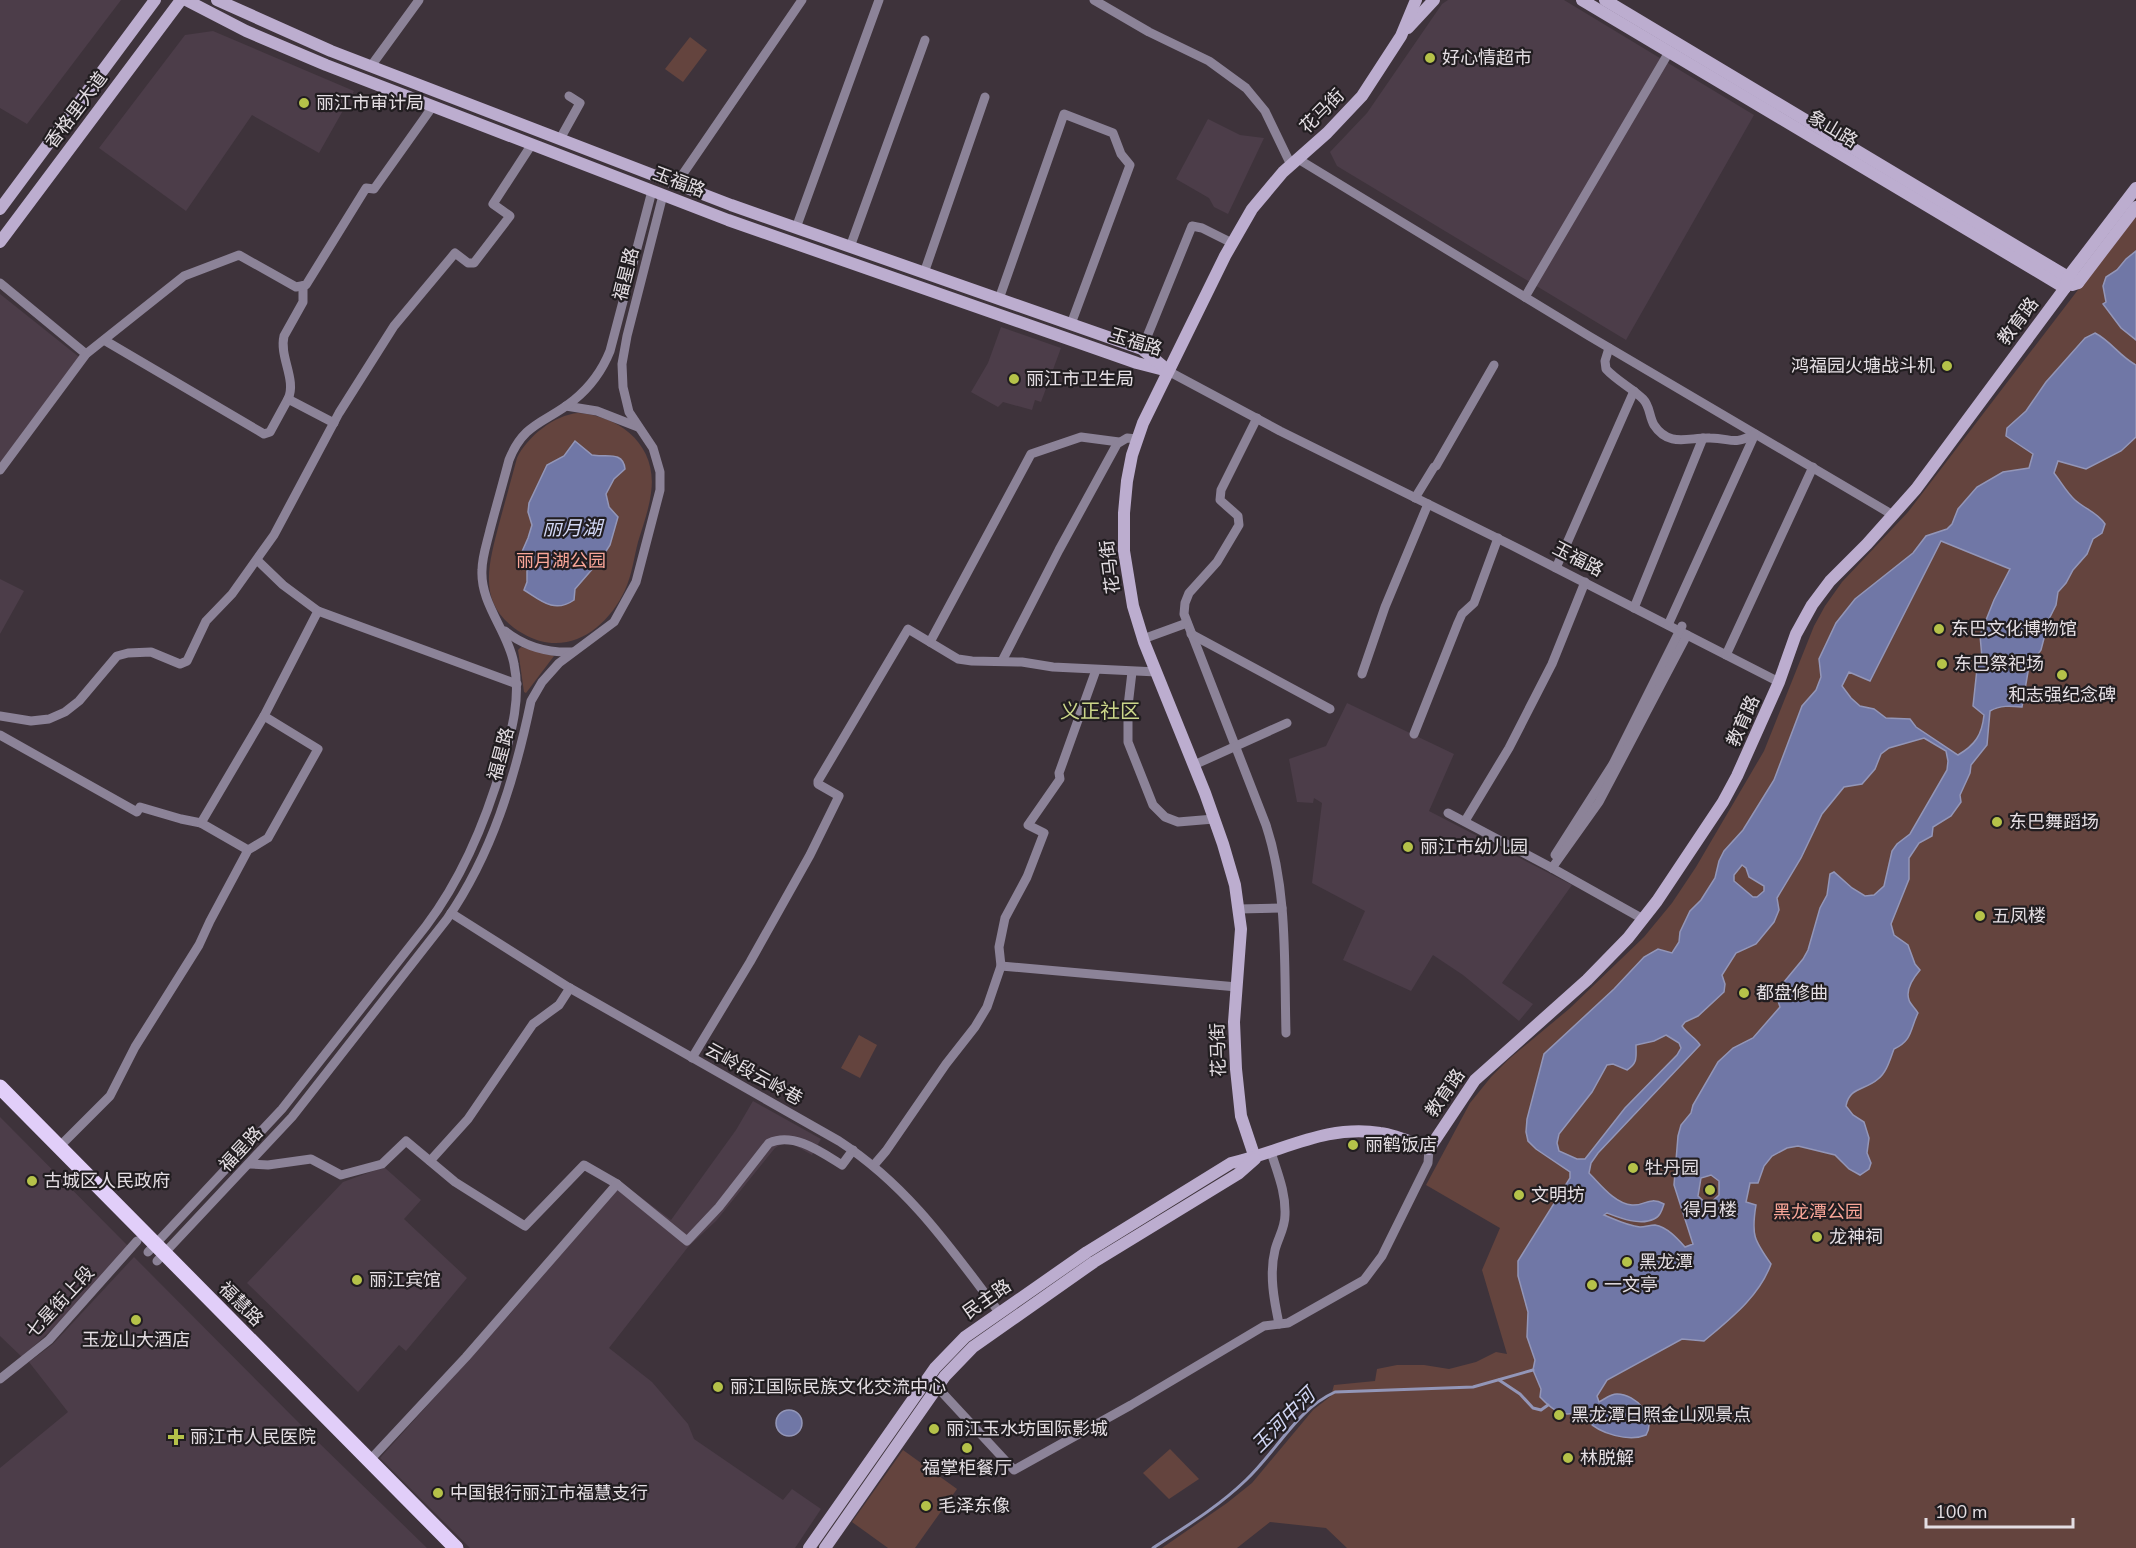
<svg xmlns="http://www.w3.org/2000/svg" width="2136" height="1548" viewBox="0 0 2136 1548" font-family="'Nunito Sans','Noto Sans SC',sans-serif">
  <rect width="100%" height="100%" fill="#3e333b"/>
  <!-- built -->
  <g fill="#4c3d49">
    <polygon points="0,0 121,0 27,124 0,108"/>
    <polygon points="1448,0 1564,0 1754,115 1626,340 1337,166 1330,152 1367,113 1442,4"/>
    <polygon points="213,31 354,91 319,153 252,115 186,211 99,148 185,35"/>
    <polygon points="1208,119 1240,135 1264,138 1228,214 1214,207 1209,198 1176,179"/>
    <polygon points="0,294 79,357 0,463"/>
    <polygon points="1001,327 1061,348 1041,402 1035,400 1032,410 1003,402 998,407 971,392 988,363"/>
    <polygon points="0,579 24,591 0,634"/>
    <polygon points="1347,703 1454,754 1429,811 1572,885 1502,983 1533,1004 1519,1021 1463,975 1433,955 1411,991 1343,960 1365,911 1312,883 1322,803 1314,798 1313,803 1297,802 1289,759 1326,746"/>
    <polygon points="753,1101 821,1139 812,1155 787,1141 775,1148 716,1221 688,1247 609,1348 652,1382 688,1424 694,1439 783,1500 792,1489 821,1509 795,1548 470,1548 380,1458 509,1315 622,1183 671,1220 736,1130"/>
    <polygon points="0,1117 128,1246 60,1322 22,1357 0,1336"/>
    <polygon points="384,1167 421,1200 404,1219 467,1278 406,1351 399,1345 358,1392 247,1283 343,1182"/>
    <polygon points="134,1257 316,1440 427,1548 0,1548 0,1468 68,1412 29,1362 53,1344"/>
  </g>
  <!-- green -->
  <g fill="#64443e">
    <polygon points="690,37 707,50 683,82 665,69"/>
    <polygon points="2136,214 2136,1548 1347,1548 1326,1528 1270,1522 1237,1548 1162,1548 1227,1503 1252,1483 1313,1410 1331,1396 1334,1385 1375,1381 1377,1369 1397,1365 1424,1365 1449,1369 1476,1362 1496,1352 1507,1354 1482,1270 1500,1228 1426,1185 1470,1103 1491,1077 1509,1059 1569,1009 1644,937 1672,903 1696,867 1764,751 1814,626 1825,606 1842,582 1908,512"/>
    <path d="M578,413C621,416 658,446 651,493C649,509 643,526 638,542C634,557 632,575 625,590C606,631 565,659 522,633C476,606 488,567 499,524C505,502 511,480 517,458C527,437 554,415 578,413Z"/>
    <polygon points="521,647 554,656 526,693 524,692 518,650"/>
    <polygon points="859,1035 877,1045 860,1078 841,1068"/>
    <polygon points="1170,1449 1199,1479 1169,1499 1143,1473"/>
    <polygon points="903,1450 957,1489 915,1548 888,1548 852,1522"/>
  </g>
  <!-- water -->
  <g fill="#7077a6" stroke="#9396b8" stroke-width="1.5" fill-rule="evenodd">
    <polygon points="2136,251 2136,340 2121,328 2103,304 2106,302 2103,286 2106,277 2117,270 2126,259"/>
    <path d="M2095,333C2111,341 2119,356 2136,365V437L2121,451L2086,469L2058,461L2054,473C2061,482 2067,493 2075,500C2085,509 2098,513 2105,524L2102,533L2093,539L2087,554L2073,570L2066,583L2058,592L2056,605L2049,619L2041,650L2029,666L2022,707C2011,706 2000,705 1990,711L1987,745L1971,765L1970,773L1960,795L1961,802L1951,816L1933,827L1932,836L1919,843L1909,858V879L1891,924L1894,935L1908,945L1915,964L1920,970C1914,977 1905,989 1909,1000C1910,1004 1916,1009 1918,1013C1910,1029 1913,1040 1894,1049C1890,1059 1887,1072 1878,1079C1866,1090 1849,1087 1846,1106L1853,1115L1864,1122L1869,1138L1867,1153L1871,1163L1869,1169L1860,1175L1849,1169L1835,1155L1798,1146L1787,1148L1772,1156L1764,1166L1758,1183H1750L1746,1202L1756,1205C1751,1235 1754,1240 1771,1264C1759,1297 1730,1319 1704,1341L1682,1339L1607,1380L1597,1396L1599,1402C1605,1399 1610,1394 1617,1394C1636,1394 1657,1417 1646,1435C1629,1442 1599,1434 1587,1420L1592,1412L1585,1407C1567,1421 1554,1412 1540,1397L1541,1389L1533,1370L1535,1360L1527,1337L1528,1312L1518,1276V1261L1570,1178V1172L1536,1149L1528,1141L1526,1132L1527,1119L1544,1054L1614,989L1644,957L1658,949L1672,953L1679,942L1680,932L1690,911L1701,900L1715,878L1719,861L1724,851L1743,830L1774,780L1802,706L1816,690L1821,677L1819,659L1836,623L1855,599L1913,553L1926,536L1947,529L1952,524L1958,509L1977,487L2003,472L2029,468L2033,454L2006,436L2007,428L2026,411L2046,382L2085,338ZM1941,541L2010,569L1994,600L1980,635L1982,658L1977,669L1973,706L1984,715C1982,735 1975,745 1958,755L1916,727L1910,719L1886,718L1874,709L1860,706L1851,698L1842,686L1849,672L1870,681ZM1924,738L1946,751L1948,761L1947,770L1910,834L1897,844L1892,851L1884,886L1874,895L1865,896L1852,888L1834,872L1830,874L1827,895L1820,908L1808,950L1803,959L1779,988L1778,1001L1780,1007L1753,1038L1733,1048L1718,1062L1693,1105L1691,1113L1681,1125L1678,1136L1674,1185L1693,1244L1685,1247C1677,1238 1667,1227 1655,1225C1650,1225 1645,1227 1640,1227C1628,1226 1616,1220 1604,1215L1607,1213C1620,1218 1640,1226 1654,1219C1660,1217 1662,1210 1664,1204C1649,1196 1645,1206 1632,1205C1615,1204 1600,1184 1589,1173L1591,1163L1598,1153L1700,1045C1695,1037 1687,1034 1682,1026L1685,1022L1698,1016L1724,992L1725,984L1722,975L1736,953L1756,944L1774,922L1779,910L1777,898L1801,858L1822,814L1844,787L1862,784L1875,769L1881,754L1889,748ZM1742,865L1746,868L1749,877L1764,886V891L1757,897H1753L1734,881V875ZM1666,1035L1679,1043L1681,1048L1677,1055L1625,1108L1585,1159H1577L1559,1151L1557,1143L1559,1134L1592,1092L1607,1065L1613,1064L1627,1070C1638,1063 1636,1057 1636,1045L1654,1041ZM1711,1175L1719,1181V1195L1708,1205L1698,1196L1701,1178Z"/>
    <path d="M575,441L592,455C605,458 623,450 625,469L614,479L606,494L609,507L618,517L610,545L601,559L575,589L574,600C554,614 540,600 524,590L527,582V568L521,554L528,538L532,525L528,512L529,503L547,465L564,456Z"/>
    <circle cx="789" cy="1423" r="13"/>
  </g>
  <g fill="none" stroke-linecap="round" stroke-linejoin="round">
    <!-- stream -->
    <g stroke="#9396b8" stroke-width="3">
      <polyline points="1499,1380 1520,1394 1533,1408 1541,1410 1548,1405"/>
      <path d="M1153,1548C1185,1527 1218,1507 1246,1480C1276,1452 1297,1409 1335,1392L1473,1387L1533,1370"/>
    </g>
    <!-- street -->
    <g stroke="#8c8398" stroke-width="9">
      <polyline points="1094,0 1149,32 1209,61 1246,88 1265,111 1291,165"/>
      <polyline points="371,66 419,0"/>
      <polyline points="560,139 580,103 569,96"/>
      <polyline points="1298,159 1589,336 1893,515"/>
      <polyline points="676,184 802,0"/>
      <polyline points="796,228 879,0"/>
      <polyline points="850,247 925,40"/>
      <polyline points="924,273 985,97"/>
      <polyline points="0,283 86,354"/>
      <polyline points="1525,297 1669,52"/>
      <polyline points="999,299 1064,114 1113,133 1121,154 1130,165 1071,324"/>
      <polyline points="104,340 264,434 270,432 288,399 334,423"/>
      <path d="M1609,348L1605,361L1606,369C1617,381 1632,388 1643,399C1650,406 1649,416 1654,425C1669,448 1689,437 1710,438C1732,438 1732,446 1755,434"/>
      <polyline points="1142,349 1192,226 1202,228 1232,243"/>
      <polyline points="1168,371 1280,431 1511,545 1779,682"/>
      <path d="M288,399C297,380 279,357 284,336L303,302V286"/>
      <polyline points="566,406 597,411 638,427"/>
      <path d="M1257,418L1221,490L1220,500L1238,516L1239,525L1217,562L1189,593L1185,603L1184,614L1266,825C1288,892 1284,964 1286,1033"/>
      <polyline points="0,470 86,354 184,276 239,255 296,287 306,285 366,188 374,189 433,106"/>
      <polyline points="1415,498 1434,467 1436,466 1494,365"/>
      <polyline points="257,560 283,585 318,611 517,684"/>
      <polyline points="1556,568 1634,391"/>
      <polyline points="1634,608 1703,438"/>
      <polyline points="1668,625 1755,434"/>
      <path d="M505,631C525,647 547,653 573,652"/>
      <polyline points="1191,634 1330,709"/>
      <polyline points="1143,639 1187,623"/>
      <polyline points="930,642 1031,454 1081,437 1119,442"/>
      <polyline points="1726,655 1813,467"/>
      <polyline points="1002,661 1059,550 1117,444 1127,438 1137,439"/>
      <polyline points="1132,672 1128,706 1128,742 1153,805 1165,817 1178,822 1214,819"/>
      <polyline points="1362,674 1385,607 1428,504"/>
      <polyline points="0,716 31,721 49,719 65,712 79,701 117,656 128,653 151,652 180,664 187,661 206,621 232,594 274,535 339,413 375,356 394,326 455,253 468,263 474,263 510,216 493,204 532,144"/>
      <polyline points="1414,734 1458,623 1462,614 1474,603 1498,538"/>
      <polyline points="0,735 137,812 140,807 181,819 201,823"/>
      <polyline points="1194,765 1287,723"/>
      <polyline points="1448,813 1552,868 1643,919"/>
      <polyline points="1465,821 1509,748 1552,664 1585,582"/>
      <polyline points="248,850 201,823 264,716"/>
      <polyline points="1555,855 1613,764 1682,626"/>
      <polyline points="1552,868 1599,802 1687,635"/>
      <polyline points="1239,909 1282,908"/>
      <path d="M451,913L568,987L839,1141C908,1186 950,1247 999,1312"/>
      <polyline points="1001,966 1237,987"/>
      <polyline points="692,1058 750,962 810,855 839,796 818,784 818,781 908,629 958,659 972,661 1022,662 1053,667 1157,672"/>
      <polyline points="59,1147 110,1096 135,1047 199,945 210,921 248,850 268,838 318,749 264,716 318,611"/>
      <path d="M1271,1152C1277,1172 1286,1192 1285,1215C1285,1228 1278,1238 1275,1250C1269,1274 1274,1300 1279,1324"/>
      <polyline points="430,1161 468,1119 533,1024 559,1005 570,988"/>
      <path d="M250,1164L268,1165L311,1159L341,1175L382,1164L406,1141L455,1182L525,1226L584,1165L617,1184L687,1241L719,1207L769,1143C794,1132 821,1152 842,1165L853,1150"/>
      <polyline points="874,1165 886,1151 946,1064 975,1027 987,1007 1001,966 999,947 1005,918 1027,877 1044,833 1028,825 1060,779 1059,773 1096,670"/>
      <path d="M148,1252L282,1109L426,926C463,877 486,821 503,762C512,730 521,697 514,664C508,631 480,604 482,570C482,557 487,543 490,530C496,507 503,483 509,460C524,422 546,423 574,400C590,387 602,371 610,351L652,191"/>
      <path d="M157,1261L292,1117L447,919C492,854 515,778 531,701L542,682L559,663L614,622L636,582L660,490V472L653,448L629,412L623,387L622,364L627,336L663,195"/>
      <polyline points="0,1379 49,1340 137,1241"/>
      <polyline points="937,1387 1014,1470 1131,1405 1264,1326 1288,1323 1364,1280 1382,1256 1428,1163 1429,1149"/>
      <polyline points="369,1461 466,1357 617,1184"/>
    </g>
    <!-- secondary -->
    <g stroke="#bcadcf" stroke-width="12">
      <polyline points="186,0 246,31 326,65 728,220 1137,363 1168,371"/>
      <polyline points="217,0 331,51 731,205 1142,349 1165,368"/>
      <polyline points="1582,0 2065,288"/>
      <polyline points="1605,0 2078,283"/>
      <polyline points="1408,28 1434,0"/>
      <polyline points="0,209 155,0"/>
      <polyline points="0,242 181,0"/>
      <polyline points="2072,285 2078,283 2136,207"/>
      <polyline points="1255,1158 1241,1116 1236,1069 1234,1022 1241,929 1235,885 1223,844 1205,793 1144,642 1133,606 1124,551 1124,513 1127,481 1132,455 1143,423 1225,256 1252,209 1283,172 1327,133 1362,96 1401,36 1416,0"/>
      <path d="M809,1548L935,1368L965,1337L1087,1252L1231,1163C1282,1152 1326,1124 1380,1133C1397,1135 1413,1143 1429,1149L1475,1080L1587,980L1628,938L1657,901L1723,802L1737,776L1779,682L1796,634L1812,605L1830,581L1867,544L1916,489L2065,288L2068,277L2136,188"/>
      <polyline points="825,1548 945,1376 973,1347 1094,1262 1238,1174 1255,1159"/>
    </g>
    <!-- primary -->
    <polyline stroke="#e1cef9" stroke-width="15" points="0,1087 456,1548"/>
  </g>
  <!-- markers -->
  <g fill="#b5c249" stroke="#211d20" stroke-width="2">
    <circle cx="1430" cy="58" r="6"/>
    <circle cx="304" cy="103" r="6"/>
    <circle cx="1947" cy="366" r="6"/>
    <circle cx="1014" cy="379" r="6"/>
    <circle cx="1939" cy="629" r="6"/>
    <circle cx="1942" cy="664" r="6"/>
    <circle cx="2062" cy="675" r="6"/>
    <circle cx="1997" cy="822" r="6"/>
    <circle cx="1408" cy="847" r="6"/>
    <circle cx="1980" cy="916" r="6"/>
    <circle cx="1744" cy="993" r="6"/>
    <circle cx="1353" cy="1145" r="6"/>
    <circle cx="1633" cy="1168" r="6"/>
    <circle cx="32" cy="1181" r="6"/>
    <circle cx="1710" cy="1190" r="6"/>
    <circle cx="1519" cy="1195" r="6"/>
    <circle cx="1817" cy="1237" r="6"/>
    <circle cx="1627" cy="1262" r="6"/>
    <circle cx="357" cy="1280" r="6"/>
    <circle cx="1592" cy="1285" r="6"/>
    <circle cx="136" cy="1320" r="6"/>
    <circle cx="718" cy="1387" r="6"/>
    <circle cx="1559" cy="1415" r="6"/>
    <circle cx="934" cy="1429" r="6"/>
    <path d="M173 1428h6v6h6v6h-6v6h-6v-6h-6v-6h6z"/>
    <circle cx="967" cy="1448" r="6"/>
    <circle cx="1568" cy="1458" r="6"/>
    <circle cx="438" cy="1493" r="6"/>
    <circle cx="926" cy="1506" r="6"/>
  </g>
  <g text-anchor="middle" stroke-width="4.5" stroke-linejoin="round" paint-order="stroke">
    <!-- poi labels -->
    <g font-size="18" fill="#e4dee3" stroke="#211d20" text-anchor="start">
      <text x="1442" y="64">好心情超市</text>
      <text x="316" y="109">丽江市审计局</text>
      <text x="1935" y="372" text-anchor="end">鸿福园火塘战斗机</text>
      <text x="1026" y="385">丽江市卫生局</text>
      <text x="1951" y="635">东巴文化博物馆</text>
      <text x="1954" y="670">东巴祭祀场</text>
      <text x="2062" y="701" text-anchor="middle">和志强纪念碑</text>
      <text x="2009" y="828">东巴舞蹈场</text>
      <text x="1420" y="853">丽江市幼儿园</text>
      <text x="1992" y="922">五凤楼</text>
      <text x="1756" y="999">都盘修曲</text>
      <text x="1365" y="1151">丽鹤饭店</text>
      <text x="1645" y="1174">牡丹园</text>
      <text x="44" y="1187">古城区人民政府</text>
      <text x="1531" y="1201">文明坊</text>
      <text x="1710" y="1216" text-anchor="middle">得月楼</text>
      <text x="1829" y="1243">龙神祠</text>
      <text x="1639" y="1268">黑龙潭</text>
      <text x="369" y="1286">丽江宾馆</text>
      <text x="1604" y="1291">一文亭</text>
      <text x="136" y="1346" text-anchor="middle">玉龙山大酒店</text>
      <text x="730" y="1393">丽江国际民族文化交流中心</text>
      <text x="1571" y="1421">黑龙潭日照金山观景点</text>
      <text x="946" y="1435">丽江玉水坊国际影城</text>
      <text x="190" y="1443">丽江市人民医院</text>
      <text x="1580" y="1464">林脱解</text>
      <text x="967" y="1474" text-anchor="middle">福掌柜餐厅</text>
      <text x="450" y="1499">中国银行丽江市福慧支行</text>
      <text x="938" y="1512">毛泽东像</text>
    </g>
    <!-- street labels -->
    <g font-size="18" fill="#e4dee3" stroke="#211d20">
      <text transform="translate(76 110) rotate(-53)" y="6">香格里大道</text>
      <text transform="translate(1322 111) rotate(-45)" y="6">花马街</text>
      <text transform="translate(1833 129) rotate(31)" y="6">象山路</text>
      <text transform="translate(679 182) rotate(21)" y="6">玉福路</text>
      <text transform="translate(626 274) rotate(-76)" y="6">福星路</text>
      <text transform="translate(2018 321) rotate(-53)" y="6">教育路</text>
      <text transform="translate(1136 342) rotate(17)" y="6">玉福路</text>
      <text transform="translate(1578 559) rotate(27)" y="6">玉福路</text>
      <text transform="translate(1110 567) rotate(-97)" y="6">花马街</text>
      <text transform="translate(1743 721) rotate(-66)" y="6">教育路</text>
      <text transform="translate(501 754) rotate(-75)" y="6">福星路</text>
      <text transform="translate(1218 1050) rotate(-92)" y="6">花马街</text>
      <text transform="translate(754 1074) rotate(29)" y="6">云岭段云岭巷</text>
      <text transform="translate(1445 1093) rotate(-55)" y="6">教育路</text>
      <text transform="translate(241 1149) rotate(-47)" y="6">福星路</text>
      <text transform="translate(987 1299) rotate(-35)" y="6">民主路</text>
      <text transform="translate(60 1302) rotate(-47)" y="6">七星街上段</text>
      <text transform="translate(241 1304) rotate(45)" y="6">福慧路</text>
    </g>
    <!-- park labels -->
    <g font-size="18" fill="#faa698" stroke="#211d20">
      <text x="561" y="567">丽月湖公园</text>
      <text x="1818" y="1218">黑龙潭公园</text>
    </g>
    <!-- water labels -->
    <g font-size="20" font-style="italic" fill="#d1d6f4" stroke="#211d20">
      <text x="572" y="535">丽月湖</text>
      <text transform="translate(1283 1420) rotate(-45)" y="7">玉河中河</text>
    </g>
    <!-- neighbourhood labels -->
    <g font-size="20" fill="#cbd689" stroke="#211d20">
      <text x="1100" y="718">义正社区</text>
    </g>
  </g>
  <!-- scale -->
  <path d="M1926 1518v9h147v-9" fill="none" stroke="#e4dee3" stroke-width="3"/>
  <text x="1935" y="1518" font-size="18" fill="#e4dee3" stroke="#211d20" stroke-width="4.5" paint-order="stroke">100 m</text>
</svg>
